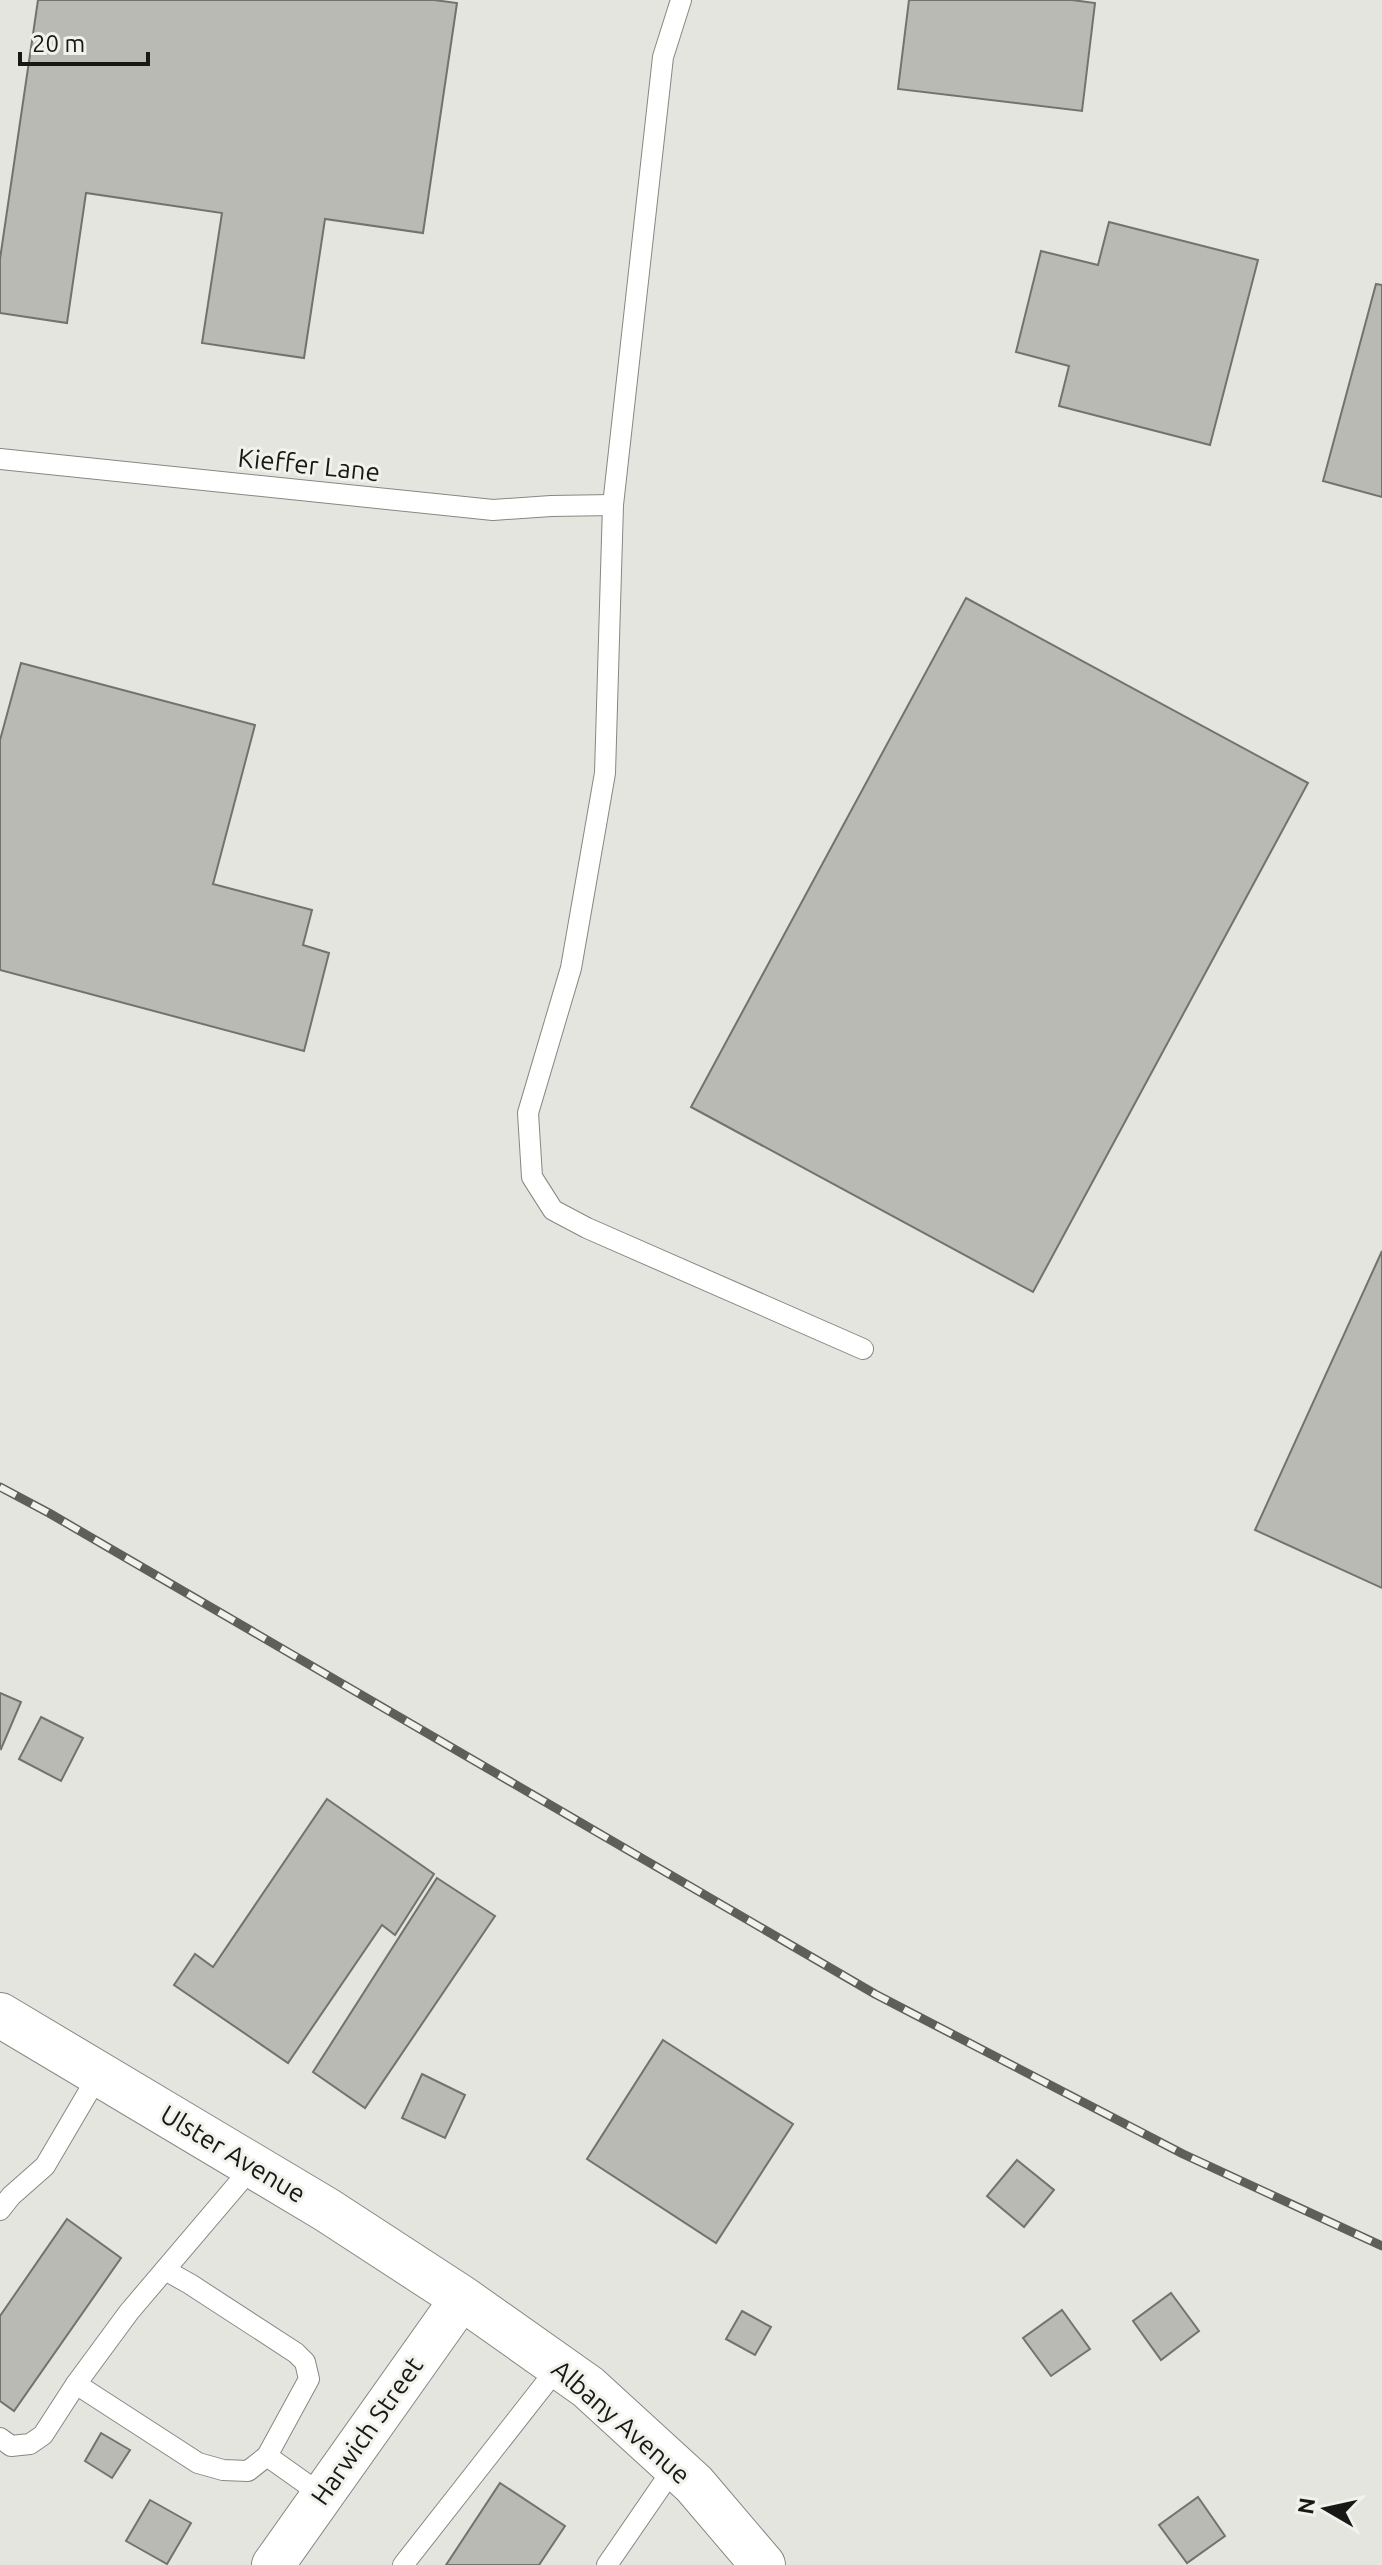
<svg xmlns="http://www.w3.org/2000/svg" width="1382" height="2565" viewBox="0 0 1382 2565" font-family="Ubuntu,sans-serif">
  <rect width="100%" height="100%" fill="#e4e5de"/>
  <!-- building -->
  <g fill="#b9bab4" stroke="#72736d" stroke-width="2">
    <polygon points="38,0 434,0 457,3 423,233 325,219 304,358 202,343 222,213 86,193 67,323 0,313 0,259"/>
    <polygon points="909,0 1072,0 1095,3 1082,111 898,89"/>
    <polygon points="1109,222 1258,260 1210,445 1059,406 1069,366 1016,352 1041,251 1098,265"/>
    <polygon points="1376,284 1382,285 1382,497 1323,481"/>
    <polygon points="966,598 1308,783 1033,1292 691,1107"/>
    <polygon points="21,663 255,725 213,884 312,910 303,945 329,953 304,1051 0,970 0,740"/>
    <polygon points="1382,1251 1382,1588 1255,1530"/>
    <polygon points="0,1693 21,1702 1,1749 0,1748"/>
    <polygon points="41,1717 83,1738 61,1781 19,1759"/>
    <polygon points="327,1799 434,1874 395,1935 382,1925 288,2063 174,1985 195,1954 213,1967"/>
    <polygon points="437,1878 495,1916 365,2108 313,2072"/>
    <polygon points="663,2040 793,2124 716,2243 587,2159"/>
    <polygon points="422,2074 465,2095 445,2138 402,2118"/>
    <polygon points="1017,2160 1054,2190 1024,2227 987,2196"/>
    <polygon points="67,2219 121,2258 14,2411 0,2401 0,2316"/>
    <polygon points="1171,2293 1199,2331 1161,2360 1133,2321"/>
    <polygon points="1062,2310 1090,2349 1051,2376 1023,2338"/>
    <polygon points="742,2311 771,2327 755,2355 726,2339"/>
    <polygon points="101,2433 130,2450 112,2478 85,2461"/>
    <polygon points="500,2483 565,2526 539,2565 446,2565"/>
    <polygon points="1198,2497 1225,2536 1187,2563 1159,2525"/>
    <polygon points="150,2500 191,2523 167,2564 126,2541"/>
  </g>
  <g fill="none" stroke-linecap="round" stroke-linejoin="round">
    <!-- lane casing -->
    <g stroke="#878882" stroke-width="22">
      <g id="lane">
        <polyline points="681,0 663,57 613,505 605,773 571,968 528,1113 532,1177 553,1210 587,1228 863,1349"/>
        <polyline points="0,459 493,510 551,506 613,505"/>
        <polyline points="0,2210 11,2196 45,2166 99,2074"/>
        <polyline points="76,2384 198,2463 223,2470 248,2471 267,2456 309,2379 305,2362 296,2353 190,2284 165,2270"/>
        <polyline points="0,2438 11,2446 30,2444 43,2435 76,2384 129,2312 253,2166"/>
        <polyline points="267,2456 322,2495"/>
        <polyline points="403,2565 559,2366"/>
        <polyline points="607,2565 675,2466"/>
      </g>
    </g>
    <!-- street casing -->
    <g stroke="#878882" stroke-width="44">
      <polyline id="street" points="273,2565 462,2298"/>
    </g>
    <!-- primary casing -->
    <g stroke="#878882" stroke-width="46">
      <polyline id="primary" points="0,2015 327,2210 462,2298 588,2387 694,2484 763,2565"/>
    </g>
    <!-- lane -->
    <use href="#lane" stroke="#fff" stroke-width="20"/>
    <!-- street -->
    <use href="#street" stroke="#fff" stroke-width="42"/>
    <!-- primary -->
    <use href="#primary" stroke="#fff" stroke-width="44"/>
    <!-- rail casing -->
    <g stroke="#5e5f5b" stroke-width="9">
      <polyline id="rail" points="0,1487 49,1513 875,1994 1183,2154 1382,2246"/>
    </g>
    <!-- rail -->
    <use href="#rail" stroke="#f1f2eb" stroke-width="6" stroke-dasharray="18" stroke-linecap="butt"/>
  </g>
  <g text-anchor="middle" stroke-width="6" stroke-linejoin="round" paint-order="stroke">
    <!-- street labels -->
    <g font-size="26" fill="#181916" stroke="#f1f2eb">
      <text transform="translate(309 465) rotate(6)" y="9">Kieffer Lane</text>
      <text transform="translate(233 2154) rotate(31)" y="9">Ulster Avenue</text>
      <text transform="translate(621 2422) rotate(41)" y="9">Albany Avenue</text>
      <text transform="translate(367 2431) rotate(-55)" y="9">Harwich Street</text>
    </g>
  </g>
  <!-- north arrow -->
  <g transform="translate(1326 2509) rotate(279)" stroke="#f1f2eb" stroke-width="6" paint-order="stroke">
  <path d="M0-6L14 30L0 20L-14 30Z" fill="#181916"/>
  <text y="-12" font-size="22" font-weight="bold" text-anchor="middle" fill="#181916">N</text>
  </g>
  <!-- scale -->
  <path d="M20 52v12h128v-12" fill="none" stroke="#181916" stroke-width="4"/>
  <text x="32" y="52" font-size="24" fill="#181916" stroke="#f1f2eb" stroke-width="6" paint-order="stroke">20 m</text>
</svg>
